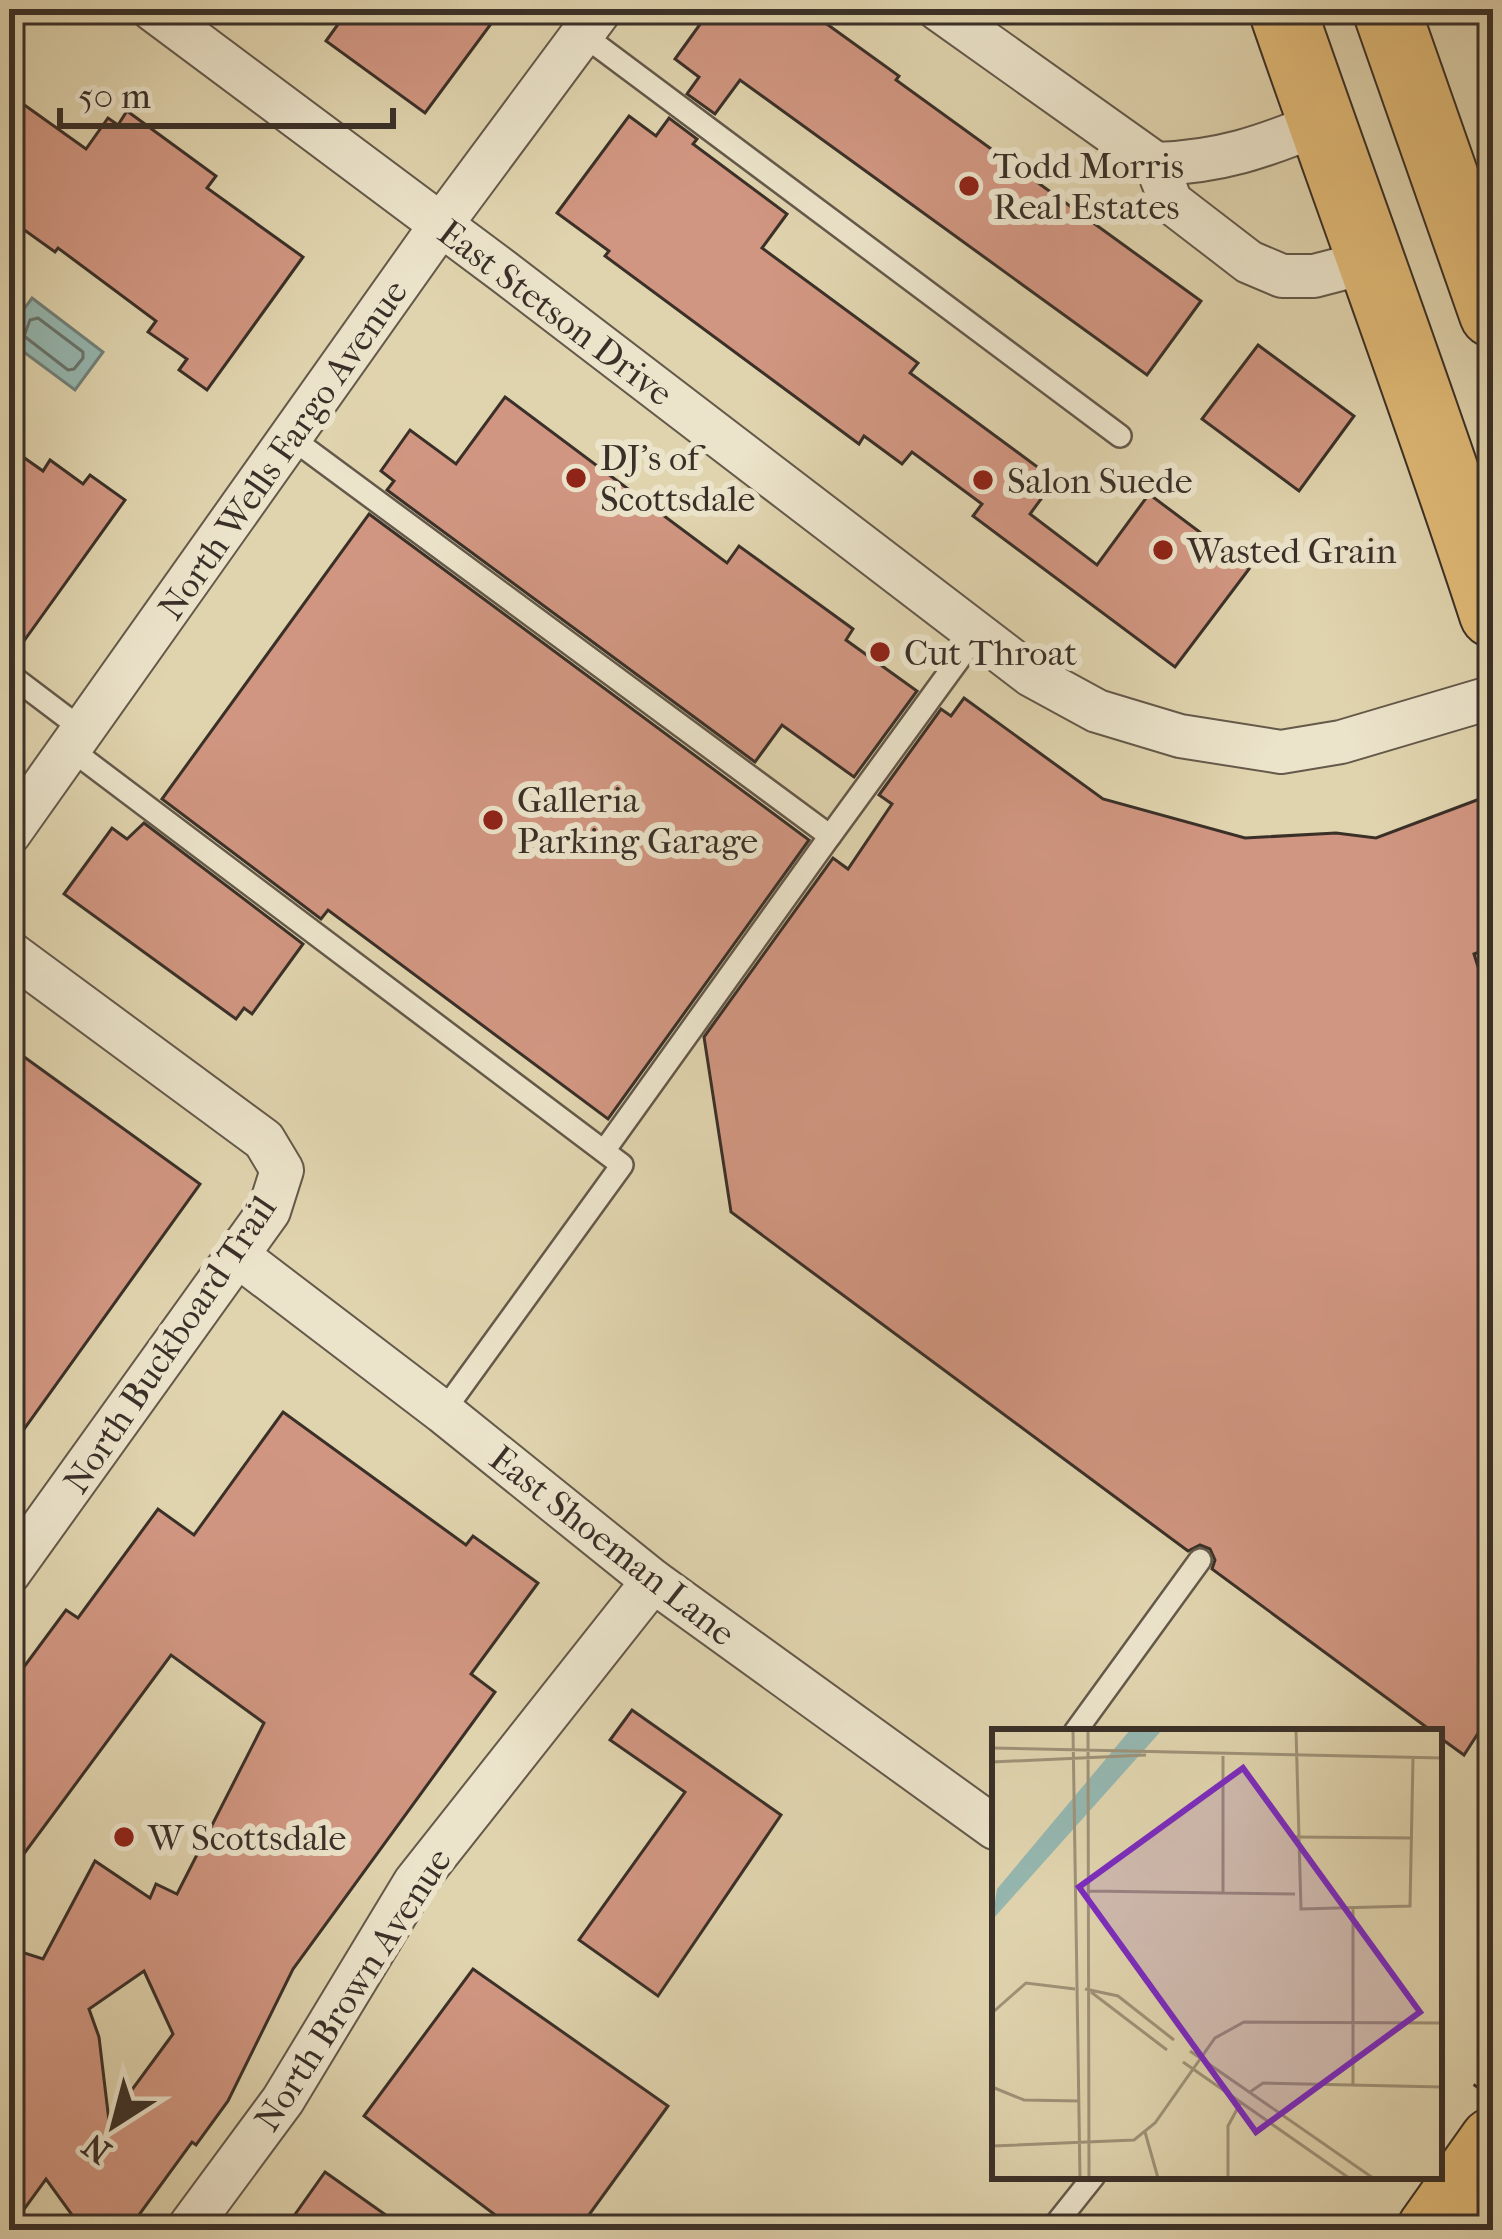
<svg xmlns="http://www.w3.org/2000/svg" width="1502" height="2239" viewBox="0 0 1502 2239" font-family="'IM FELL French Canon',serif">
  <rect width="100%" height="100%" fill="#e0d4ae"/>
  <filter id="stains"><feTurbulence type="fractalNoise" baseFrequency=".00167" numOctaves="4"/><feColorMatrix values="0 0 0 0 .2 0 0 0 0 .09 0 0 0 0 .02 0 0 0 .5 -.17"/></filter>
  <radialGradient id="worn" r=".72"><stop offset=".6" stop-color="#630" stop-opacity="0"/><stop offset="1" stop-color="#630" stop-opacity=".3"/></radialGradient>
  <!-- water -->
  <polygon fill="#95b7b0" stroke="#71817a" stroke-width="3" points="32,298 103,352 75,390 9,341 9,329"/>
  <g fill="none" stroke-linecap="round" stroke-linejoin="round">
    <!-- shore -->
    <polygon stroke="#68746c" stroke-width="3" points="38,318 83,352 83,358 74,369 68,370 24,336 30,320"/>
  </g>
  <!-- building -->
  <g fill="#d19681" stroke="#3a3028" stroke-width="3" fill-rule="evenodd">
    <polygon points="349,9 502,9 425,113 326,41"/>
    <polygon points="711,9 806,9 899,76 896,80 1201,301 1147,375 740,80 715,114 687,94 699,77 675,59"/>
    <polygon points="9,94 86,149 108,118 118,125 127,111 216,176 207,188 303,257 207,390 179,370 187,359 148,332 156,321 58,248 55,252 9,219"/>
    <polygon points="629,116 656,136 669,118 697,139 693,144 787,214 762,248 918,363 910,373 1055,480 1030,514 1097,565 1149,494 1249,569 1175,667 973,516 982,504 912,452 902,464 864,436 859,444 605,256 609,251 557,213"/>
    <polygon points="1258,345 1354,416 1299,491 1202,419"/>
    <polygon points="505,397 727,563 739,546 853,629 846,640 917,691 854,777 782,725 755,762 387,490 394,481 381,471 410,430 456,464"/>
    <polygon points="9,447 43,471 50,460 83,484 90,475 125,500 11,659"/>
    <polygon points="369,514 809,840 608,1119 328,910 321,919 162,799"/>
    <polygon points="964,698 1103,799 1245,838 1336,833 1376,838 1493,794 1493,947 1474,954 1493,1014 1493,1710 1464,1755 1439,1737 1439,1732 1433,1732 1212,1569 1215,1560 1210,1549 1200,1545 1188,1551 731,1212 704,1037 833,858 848,869 892,804 879,795 941,709 951,716"/>
    <polygon points="144,823 303,944 252,1014 244,1008 236,1019 64,894 112,828 127,839"/>
    <polygon points="9,1046 200,1184 9,1450"/>
    <path d="M283,1412L466,1545L473,1536L538,1583L471,1674L495,1692L293,1969L228,2101L196,2145L192,2142L128,2230H83L46,2179L9,2230V1948L43,1959L95,1861L150,1898L156,1884L177,1894L264,1723L171,1655L9,1874V1687L66,1610L78,1618L158,1509L194,1535ZM144,1971L173,2034L109,2121L99,2037L89,2009Z"/>
    <polygon points="632,1710 781,1815 658,1996 579,1940 685,1792 610,1740"/>
    <polygon points="473,1969 668,2106 578,2230 515,2230 364,2116"/>
    <polygon points="325,2172 407,2230 284,2230"/>
  </g>
  <g fill="none" stroke-linecap="round" stroke-linejoin="round">
    <!-- lane casing -->
    <g stroke="#64594a" stroke-width="26">
      <g id="lane">
        <polyline points="582,34 1120,436"/>
        <polyline points="290,437 830,836 978,633"/>
        <polyline points="9,674 83,730"/>
        <polyline points="69,748 622,1165 443,1412"/>
        <polyline points="604,1151 830,836"/>
        <polyline points="1075,1732 1200,1560"/>
        <polyline points="1051,2230 1094,2176"/>
      </g>
    </g>
    <!-- street casing -->
    <g stroke="#64594a" stroke-width="46">
      <g id="street">
        <polyline points="152,9 503,271 1031,675 1097,711 1180,736 1281,752 1341,742 1493,697"/>
        <polyline points="938,9 1156,164 1171,202 1249,262 1282,276 1314,276 1368,262"/>
        <path d="M1156,164C1220,162 1263,147 1321,123"/>
        <polyline points="9,834 440,226 601,9"/>
        <polyline points="9,952 264,1140 282,1170 269,1211 9,1573"/>
        <polyline points="237,1255 443,1412 653,1581 995,1828"/>
        <polyline points="187,2230 283,2100 415,1882 653,1581"/>
      </g>
    </g>
    <!-- primary casing -->
    <g stroke="#3a3028" stroke-width="70">
      <g id="primary">
        <path d="M1282,9C1352,211 1427,411 1493,614"/>
        <polyline points="1386,9 1493,314"/>
        <polyline points="1430,2230 1493,2141"/>
      </g>
    </g>
    <!-- path -->
    <polyline stroke="#3a3028" stroke-width="8" stroke-dasharray="3 6" stroke-linecap="butt" points="1476,2088 1493,2063"/>
    <!-- lane -->
    <use href="#lane" stroke="#ebe3ca" stroke-width="21"/>
    <!-- street -->
    <use href="#street" stroke="#ebe3ca" stroke-width="42"/>
    <!-- primary -->
    <use href="#primary" stroke="#e0ba77" stroke-width="66"/>
  </g>
  <!-- markers -->
  <g fill="#8f2418" stroke="#ebe3ca" stroke-width="4.5">
    <circle cx="969" cy="186" r="12"/>
    <circle cx="576" cy="478" r="12"/>
    <circle cx="983" cy="480" r="12"/>
    <circle cx="1163" cy="550" r="12"/>
    <circle cx="880" cy="652" r="12"/>
    <circle cx="493" cy="820" r="12"/>
    <circle cx="124" cy="1837" r="12"/>
  </g>
  <g text-anchor="middle" stroke-width="12" stroke-linejoin="round" paint-order="stroke">
    <!-- poi labels -->
    <g font-size="36" fill="#3a3028" stroke="#ebe3ca" text-anchor="start">
      <text x="993" y="178">Todd Morris<tspan x="993" dy="41">Real Estates</tspan></text>
      <text x="600" y="470">DJ's of<tspan x="600" dy="41">Scottsdale</tspan></text>
      <text x="1007" y="493">Salon Suede</text>
      <text x="1187" y="563">Wasted Grain</text>
      <text x="904" y="665">Cut Throat</text>
      <text x="517" y="812">Galleria<tspan x="517" dy="41">Parking Garage</tspan></text>
      <text x="148" y="1850">W Scottsdale</text>
    </g>
    <!-- street labels -->
    <g font-size="36" fill="#3a3028" stroke="#ebe3ca">
      <text transform="translate(556 312) rotate(37)" y="13">East Stetson Drive</text>
      <text transform="translate(282 449) rotate(-55)" y="13">North Wells Fargo Avenue</text>
      <text transform="translate(169 1344) rotate(-56)" y="13">North Buckboard Trail</text>
      <text transform="translate(613 1545) rotate(38)" y="13">East Shoeman Lane</text>
      <text transform="translate(352 1989) rotate(-57)" y="13">North Brown Avenue</text>
    </g>
  </g>
  <!-- overview -->
  <g transform="translate(992 1729)">
    <rect width="450" height="450" fill="#e0d4ae"/>
    <path d="M138,1H170L0,191L5,160Z" fill="#95b7b0"/>
    <path fill="none" stroke="#9e9278" stroke-width="3" d="M81,1L88,449M96,1L97,449M304,1L309,180L418,177L421,29M0,19L450,29M231,27V163M0,33L154,26M303,108L421,109M97,162L303,165M361,180V357M93,260L126,267L182,311M99,263L175,321M0,284L34,254L83,260M198,322L381,449M191,333L357,449M0,358L32,371L88,372M258,363L271,354L450,358M153,403L166,449M0,417L142,411L163,394L223,309L252,293L450,294M236,449V397L249,373"/>
    <path fill="#7b2cbf" fill-opacity="0.15" stroke="#7b2cbf" stroke-width="6" d="M251,39L428,283L264,403L87,158Z"/>
    <rect width="450" height="450" fill="none" stroke="#3a3028" stroke-width="6"/>
  </g>
  <!-- margin -->
  <rect width="1502" height="2239" fill="none" stroke="#e0d4ae" stroke-width="48"/>
  <rect x="12" y="12" width="1478" height="2215" fill="none" stroke="#3a3028" stroke-width="6"/>
  <rect x="24" y="24" width="1454" height="2191" fill="none" stroke="#3a3028" stroke-width="3"/>
  <!-- north arrow -->
  <g transform="translate(114 2125) rotate(216)" stroke="#ebe3ca" stroke-width="9" paint-order="stroke">
  <path d="M0-9L21 45L0 30L-21 45Z" fill="#3a3028"/>
  <text y="-18" font-size="33" font-weight="bold" text-anchor="middle" fill="#3a3028">N</text>
  </g>
  <!-- scale -->
  <path d="M60 108v18h333v-18" fill="none" stroke="#3a3028" stroke-width="6"/>
  <text x="78" y="108" font-size="36" fill="#3a3028" stroke="#ebe3ca" stroke-width="9" paint-order="stroke">50 m</text>
  <rect width="100%" height="100%" filter="url(#stains)"/>
  <rect width="100%" height="100%" fill="url(#worn)"/>
</svg>
